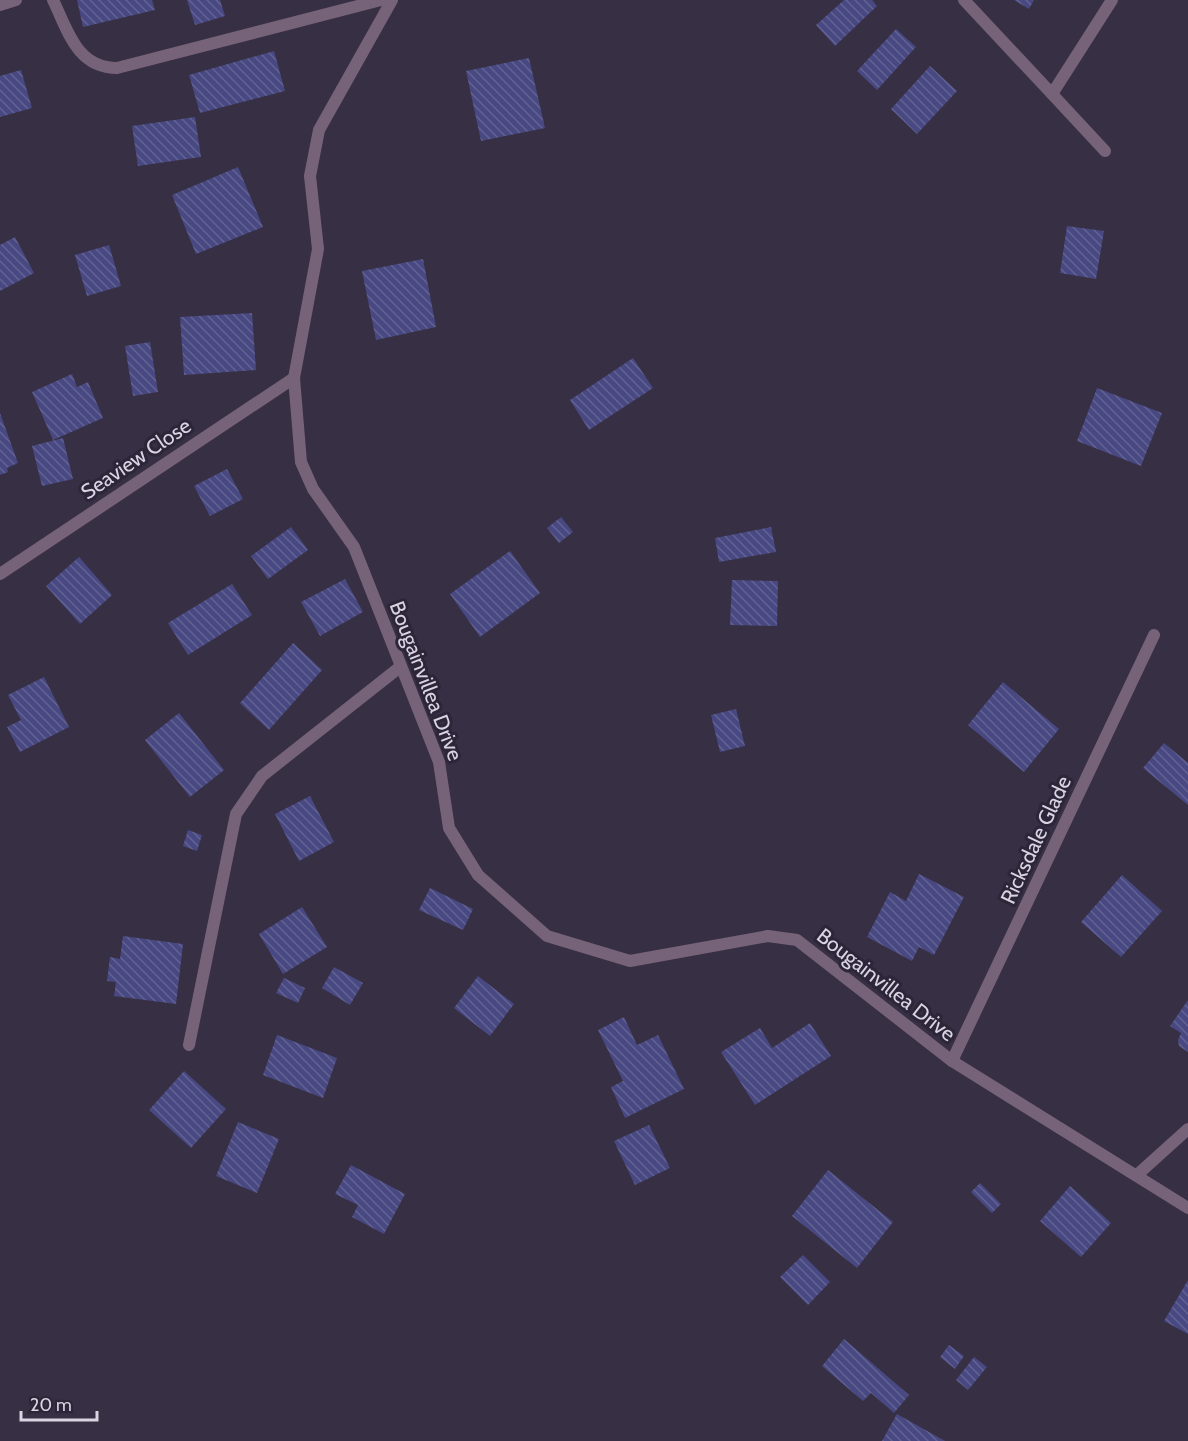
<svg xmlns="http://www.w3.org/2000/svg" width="1188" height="1441" viewBox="0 0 1188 1441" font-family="Cabin,sans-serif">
  <defs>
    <pattern id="building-back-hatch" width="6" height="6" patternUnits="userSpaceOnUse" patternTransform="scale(1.5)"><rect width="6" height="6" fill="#484882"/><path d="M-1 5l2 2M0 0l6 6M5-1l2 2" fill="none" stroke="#626293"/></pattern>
  </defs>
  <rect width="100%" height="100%" fill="#372f43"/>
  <!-- building -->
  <g fill="url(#building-back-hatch)">
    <polygon points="77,0 152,0 155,10 83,27"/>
    <polygon points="187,0 220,0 225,16 195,25"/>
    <polygon points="844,0 872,0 877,6 835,46 816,25"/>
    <polygon points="1014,0 1034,0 1029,9"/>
    <polygon points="896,29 916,47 877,90 857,71"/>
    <polygon points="274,51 285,91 200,113 189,75"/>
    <polygon points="529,58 545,128 481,141 466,71"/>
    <polygon points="930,66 957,91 917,134 891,109"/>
    <polygon points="21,70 32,108 0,117 0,76"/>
    <polygon points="195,117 201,157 138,166 132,126"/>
    <polygon points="238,167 263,227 196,254 172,195"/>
    <polygon points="1067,226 1104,231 1096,279 1060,273"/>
    <polygon points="15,237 34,273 0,291 0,245"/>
    <polygon points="109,245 121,286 87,296 75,255"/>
    <polygon points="423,259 436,327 376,340 362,271"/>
    <polygon points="252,313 256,370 184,375 180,317"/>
    <polygon points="150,342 158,392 133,396 125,346"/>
    <polygon points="633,358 653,388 589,430 570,400"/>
    <polygon points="72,374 77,387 88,382 103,418 53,440 32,392"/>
    <polygon points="1097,388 1162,413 1141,466 1077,441"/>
    <polygon points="0,413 18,463 7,468 8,472 0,475"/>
    <polygon points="63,438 73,479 42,486 32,446"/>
    <polygon points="227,469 243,499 210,516 194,486"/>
    <polygon points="561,517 573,532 559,543 547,528"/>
    <polygon points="291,527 308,550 268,579 251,556"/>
    <polygon points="771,527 776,552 719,562 715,538"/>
    <polygon points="510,551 540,593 480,637 450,594"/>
    <polygon points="79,557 112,595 80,624 46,586"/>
    <polygon points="345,579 363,612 320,636 301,602"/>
    <polygon points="732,580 778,581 777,626 730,625"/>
    <polygon points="232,584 252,615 188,655 168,623"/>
    <polygon points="293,643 322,670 269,730 240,703"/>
    <polygon points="44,677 69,727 20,752 7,727 21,720 8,695"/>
    <polygon points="1003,682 1059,729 1024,772 968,725"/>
    <polygon points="736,709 745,746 720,752 711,715"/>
    <polygon points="179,713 224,770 190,797 145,740"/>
    <polygon points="1164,743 1188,763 1188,805 1143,768"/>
    <polygon points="310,796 334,842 299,861 275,814"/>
    <polygon points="188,830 202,835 197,851 183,846"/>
    <polygon points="919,874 964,897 934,955 919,947 912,961 867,937 890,892 906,901"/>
    <polygon points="1122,875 1162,911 1121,957 1081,922"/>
    <polygon points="430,888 473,909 463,930 419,910"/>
    <polygon points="302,907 327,947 283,974 259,934"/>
    <polygon points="123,936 183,944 176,1004 114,996 116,982 107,981 110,957 120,959"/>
    <polygon points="334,967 363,983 350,1005 322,988"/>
    <polygon points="478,976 514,1004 490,1036 454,1008"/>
    <polygon points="284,978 305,988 298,1003 276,993"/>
    <polygon points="1188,1000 1188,1052 1179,1046 1178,1040 1181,1033 1170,1026"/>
    <polygon points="624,1017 637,1045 658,1035 684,1089 625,1118 611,1087 623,1081 598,1030"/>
    <polygon points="810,1023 831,1056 755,1105 721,1052 760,1028 772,1048"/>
    <polygon points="277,1035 337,1058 323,1098 263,1075"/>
    <polygon points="184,1071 226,1109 191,1148 149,1110"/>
    <polygon points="238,1122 279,1139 257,1193 216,1176"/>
    <polygon points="649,1125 670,1168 635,1185 614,1141"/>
    <polygon points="351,1165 405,1194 384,1234 352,1217 358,1205 335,1194"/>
    <polygon points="828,1170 893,1222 857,1268 792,1216"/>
    <polygon points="980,1183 1001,1204 992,1213 971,1192"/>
    <polygon points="1070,1186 1111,1223 1081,1257 1040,1221"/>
    <polygon points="803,1255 830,1282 808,1305 780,1277"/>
    <polygon points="1188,1280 1188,1334 1164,1321"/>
    <polygon points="844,1339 909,1395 894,1413 871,1393 863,1401 822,1366"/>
    <polygon points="949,1345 964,1356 955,1369 940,1357"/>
    <polygon points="974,1357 987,1367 968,1390 956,1380"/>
    <polygon points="897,1414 945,1441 882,1441"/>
  </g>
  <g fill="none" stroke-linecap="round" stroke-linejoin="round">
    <!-- street -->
    <g stroke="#776379" stroke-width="12">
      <path d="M53,0C68,31 77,68 117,68L381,0"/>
      <polyline points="392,0 319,130 310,176 318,249 294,378 301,462 313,489 354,547 439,762 449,828 478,875 547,936 630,961 768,936 797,940 952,1061 1188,1208"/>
      <polyline points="964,0 1052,94 1112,0"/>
      <polyline points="0,5 16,0"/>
      <polyline points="1052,94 1105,151"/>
      <polyline points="0,574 294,378"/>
      <polyline points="189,1045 236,814 262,776 400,667"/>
      <polyline points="952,1061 1154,635"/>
      <polyline points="1137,1175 1188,1129"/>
    </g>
  </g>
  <g text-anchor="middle" stroke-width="6" stroke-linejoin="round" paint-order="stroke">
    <!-- street labels -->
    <g font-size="21" fill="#d9d4e2" stroke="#2d2539">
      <text transform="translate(136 459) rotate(-34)" y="7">Seaview Close</text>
      <text transform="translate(426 681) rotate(69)" y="7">Bougainvillea Drive</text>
      <text transform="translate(1036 840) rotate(-65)" y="7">Ricksdale Glade</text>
      <text transform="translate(886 985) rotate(38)" y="7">Bougainvillea Drive</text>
    </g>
  </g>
  <!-- scale -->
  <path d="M21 1411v9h76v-9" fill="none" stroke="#d9d4e2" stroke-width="3"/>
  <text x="30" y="1411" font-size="18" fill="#d9d4e2" stroke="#2d2539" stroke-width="4.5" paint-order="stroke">20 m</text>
</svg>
